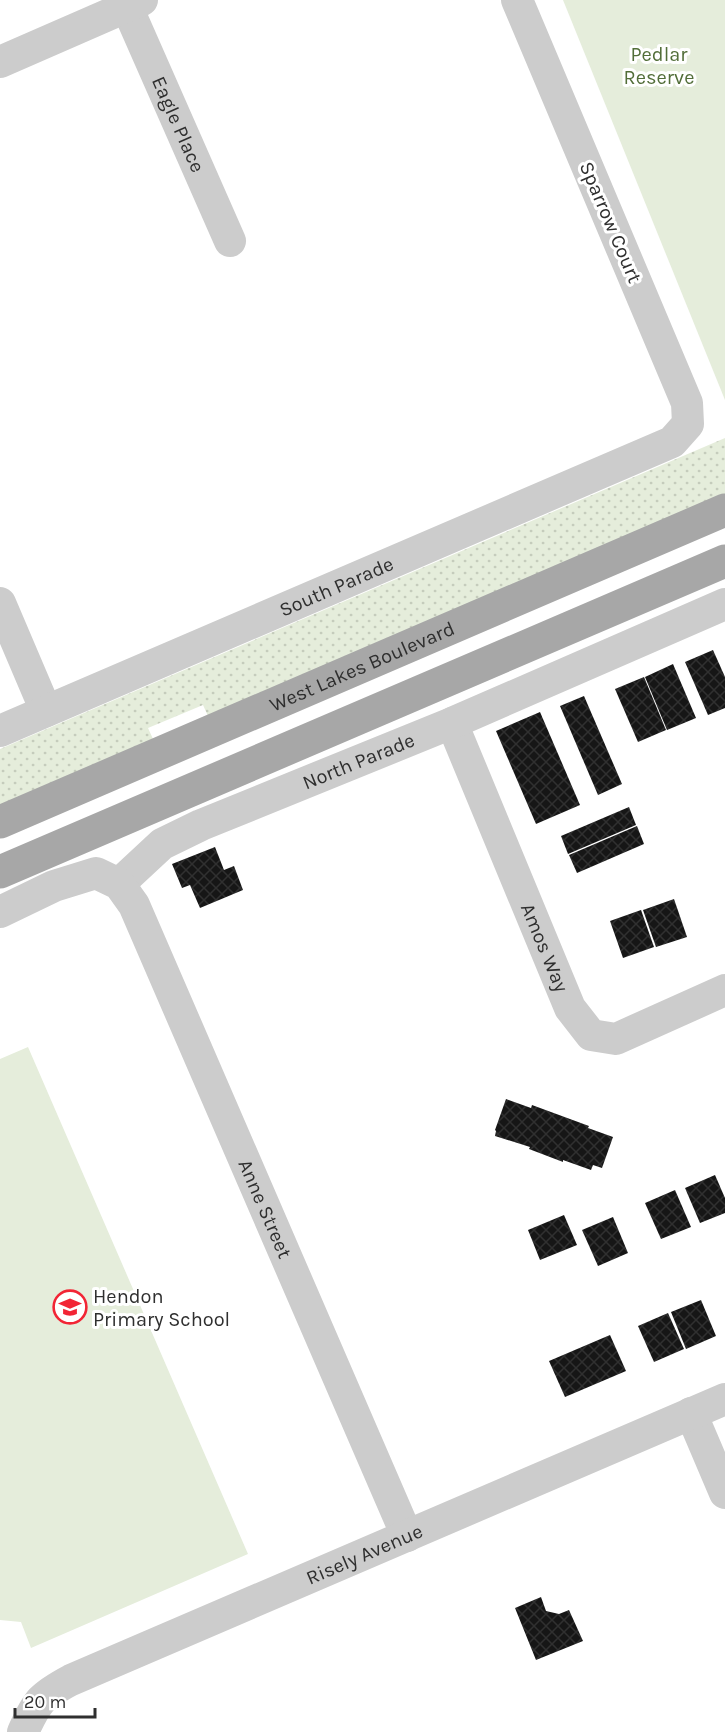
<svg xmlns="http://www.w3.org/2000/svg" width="725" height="1732" viewBox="0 0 725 1732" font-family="Karla,sans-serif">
  <defs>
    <pattern id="grass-dots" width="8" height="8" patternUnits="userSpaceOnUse" patternTransform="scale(1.5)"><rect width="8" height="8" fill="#e5eddb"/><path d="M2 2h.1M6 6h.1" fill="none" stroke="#c5ccbc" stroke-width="1.8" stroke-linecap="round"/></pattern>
    <pattern id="building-cross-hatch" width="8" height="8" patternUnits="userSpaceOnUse" patternTransform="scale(1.5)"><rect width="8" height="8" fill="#161616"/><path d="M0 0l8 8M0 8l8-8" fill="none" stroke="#303030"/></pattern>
  </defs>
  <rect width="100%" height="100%" fill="#fff"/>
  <!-- grass -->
  <polygon fill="url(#grass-dots)" points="725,438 725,494 208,716 203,705 148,728 153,739 0,805 0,749"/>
  <!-- park -->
  <g fill="#e5eddb">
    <polygon points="563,0 725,0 725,400"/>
    <polygon points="28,1047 248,1554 31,1648 21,1622 0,1620 0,1059"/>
  </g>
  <!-- building -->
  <g fill="url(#building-cross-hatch)">
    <polygon points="713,650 725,677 725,708 708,715 685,662"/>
    <polygon points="673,664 696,718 667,730 645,677"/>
    <polygon points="644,677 666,730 638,742 615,689"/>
    <polygon points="584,696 622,784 598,795 560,706"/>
    <polygon points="540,712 580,805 536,824 496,731"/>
    <polygon points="629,807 636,825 568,854 561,836"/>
    <polygon points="637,826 644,844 577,873 569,855"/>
    <polygon points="215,847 224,870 234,866 243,890 200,908 190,885 182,888 172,864"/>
    <polygon points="674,899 687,937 656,947 643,910"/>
    <polygon points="641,910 654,947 623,958 610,921"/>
    <polygon points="506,1099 531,1108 532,1105 589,1126 588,1128 613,1137 602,1168 593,1165 591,1170 563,1160 563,1162 529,1149 530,1147 495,1136 496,1131 495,1130"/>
    <polygon points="715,1175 725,1198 725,1213 700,1223 685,1188"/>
    <polygon points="675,1190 691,1227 661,1239 645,1203"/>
    <polygon points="564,1215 577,1245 540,1260 528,1230"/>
    <polygon points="613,1217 628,1253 598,1266 582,1230"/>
    <polygon points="701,1300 716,1336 686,1349 671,1312"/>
    <polygon points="668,1313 684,1349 654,1362 638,1326"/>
    <polygon points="610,1335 626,1371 565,1397 549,1361"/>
    <polygon points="541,1597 546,1611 559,1614 569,1610 583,1641 536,1660 515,1608"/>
  </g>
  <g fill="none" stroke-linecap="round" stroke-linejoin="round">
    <!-- minor -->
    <g stroke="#ccc" stroke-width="32">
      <path id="s1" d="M127,7L230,241"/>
      <polyline points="0,62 142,0"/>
      <polyline points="0,603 46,711"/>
      <path id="s2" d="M452,723L570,1008L591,1035L616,1039L725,990"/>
      <path id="s3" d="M0,731L672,442L688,424L687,403L517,0"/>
      <path id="s4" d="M119,884L162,844L201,825L452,723L725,604"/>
      <path id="s5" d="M0,912L54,886L96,873L119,884L134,905L407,1536"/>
      <polyline points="691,1413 725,1493"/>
      <path id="s6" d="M23,1732C37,1701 41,1696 71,1680L725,1399"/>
    </g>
    <!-- major -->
    <g stroke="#a7a7a7" stroke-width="33">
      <path id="s7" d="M0,822L725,510"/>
      <polyline points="0,872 725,561"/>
    </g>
  </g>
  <!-- icons -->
  <defs>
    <g id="school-ring" transform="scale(1.725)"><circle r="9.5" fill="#fff" stroke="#f22535" stroke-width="1.5"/><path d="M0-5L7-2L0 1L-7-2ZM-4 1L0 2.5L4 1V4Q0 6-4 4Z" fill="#f22535"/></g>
  </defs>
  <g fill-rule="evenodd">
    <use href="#school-ring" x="70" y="1307"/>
  </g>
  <g text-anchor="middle" stroke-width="6" stroke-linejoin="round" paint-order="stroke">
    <!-- park labels -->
    <g font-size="20" fill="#526e39" stroke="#fff">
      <text x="659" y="61">Pedlar<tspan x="659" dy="23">Reserve</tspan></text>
    </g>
    <!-- street labels -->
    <g font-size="20" fill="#2f2f2f" stroke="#fff">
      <text dy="7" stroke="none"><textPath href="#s1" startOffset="128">Eagle Place</textPath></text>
      <text transform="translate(611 222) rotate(67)" y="7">Sparrow Court</text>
      <text dy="7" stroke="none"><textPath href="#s3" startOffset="366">South Parade</textPath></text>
      <text dy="7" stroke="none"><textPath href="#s7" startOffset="394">West Lakes Boulevard</textPath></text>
      <text dy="7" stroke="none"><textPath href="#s4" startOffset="272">North Parade</textPath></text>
      <text dy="7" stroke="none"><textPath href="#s2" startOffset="243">Amos Way</textPath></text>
      <text dy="7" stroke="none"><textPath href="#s5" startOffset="486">Anne Street</textPath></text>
      <text dy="7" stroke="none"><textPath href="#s6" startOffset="392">Risely Avenue</textPath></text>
    </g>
    <!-- poi labels -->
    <g font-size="20" fill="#2f2f2f" stroke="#fff" text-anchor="start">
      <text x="93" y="1303">Hendon<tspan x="93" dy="23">Primary School</tspan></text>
    </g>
  </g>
  <!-- scale -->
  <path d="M15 1708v9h80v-9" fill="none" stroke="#2f2f2f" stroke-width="3"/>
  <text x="24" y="1708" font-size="18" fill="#2f2f2f" stroke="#ffffff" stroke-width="4.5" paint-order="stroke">20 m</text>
</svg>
